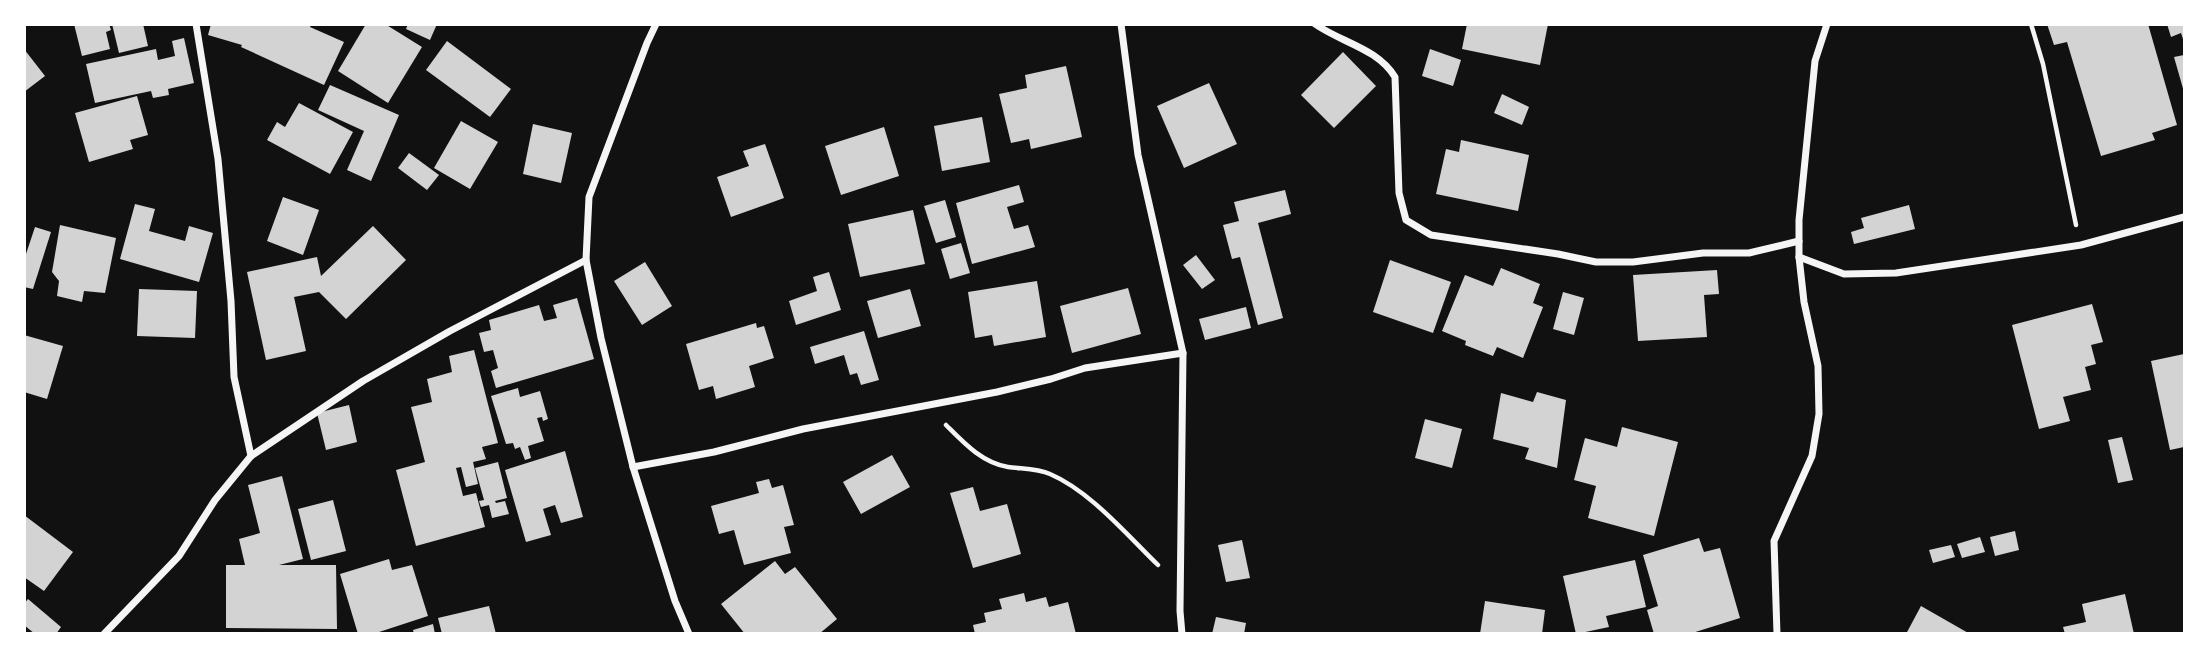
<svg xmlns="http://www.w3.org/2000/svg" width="2209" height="658" viewBox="0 0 2209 658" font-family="'PT Sans',sans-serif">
  <rect width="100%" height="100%" fill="#111"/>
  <!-- building -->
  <g fill="#d3d3d3">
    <polygon points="74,24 109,24 111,30 106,32 110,49 82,56"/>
    <polygon points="112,24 143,24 148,46 119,53"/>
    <polygon points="211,24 311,24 310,27 344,42 324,85 241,47 242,45 208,35"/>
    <polygon points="366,24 385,24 422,47 388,103 338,71"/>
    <polygon points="408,24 437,24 430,40 406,29"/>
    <polygon points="1467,24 1548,24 1540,65 1462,49"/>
    <polygon points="2047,24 2148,24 2177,125 2152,133 2155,140 2101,156 2067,42 2054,45"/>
    <polygon points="2167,24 2184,24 2184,42 2181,33 2171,37"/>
    <polygon points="184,38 194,83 168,89 169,95 153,98 151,91 95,103 86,64 156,49 158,60 175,56 172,41"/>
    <polygon points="447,41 511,89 490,117 426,70"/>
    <polygon points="24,49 45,76 24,92"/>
    <polygon points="1430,49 1461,60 1453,86 1422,76"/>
    <polygon points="1343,52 1376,86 1334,128 1301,95"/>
    <polygon points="2184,55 2184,92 2174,57"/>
    <polygon points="1066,66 1082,137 1031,149 1029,139 1011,143 999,94 1027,88 1025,75"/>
    <polygon points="1209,83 1237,144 1184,168 1157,106"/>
    <polygon points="330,85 399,115 371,181 347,170 364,131 318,110"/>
    <polygon points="1502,94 1529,107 1522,125 1494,113"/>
    <polygon points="137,96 148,135 130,140 133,149 89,162 75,113"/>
    <polygon points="299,103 353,132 330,174 267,140 277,122 285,127"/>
    <polygon points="982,117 990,162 942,171 934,126"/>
    <polygon points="461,121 498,142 470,189 434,168"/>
    <polygon points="533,124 572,133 561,183 523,174"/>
    <polygon points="884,127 899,176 841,195 825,146"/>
    <polygon points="1461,140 1529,155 1518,211 1436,194 1446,149 1459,152"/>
    <polygon points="765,144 784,198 731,217 717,177 749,166 743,151"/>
    <polygon points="409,153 439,175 427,190 398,168"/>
    <polygon points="1019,185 1024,202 1007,207 1014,229 1028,225 1035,247 972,264 956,203"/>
    <polygon points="1285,190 1291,214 1258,223 1283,318 1258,325 1240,257 1232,259 1223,225 1239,221 1234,202"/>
    <polygon points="283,197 319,210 303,255 267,241"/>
    <polygon points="945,200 956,237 936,243 924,206"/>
    <polygon points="135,204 155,209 149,231 185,241 189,226 213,233 199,282 120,259"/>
    <polygon points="1909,205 1915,229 1854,244 1851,232 1864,228 1861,218"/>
    <polygon points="913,210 925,264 860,277 848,224"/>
    <polygon points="60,225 116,238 105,293 84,291 82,302 57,296 59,281 52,272"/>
    <polygon points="373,226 406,260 346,319 319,292 294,297 306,351 266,360 247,272 317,257 321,276"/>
    <polygon points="35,227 51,232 33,289 24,287 24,260"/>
    <polygon points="961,243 970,273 950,279 941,249"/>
    <polygon points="1196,255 1215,280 1202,289 1183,265"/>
    <polygon points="1390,260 1451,282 1433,333 1373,312"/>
    <polygon points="645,262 672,306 642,325 614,281"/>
    <polygon points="1501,268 1540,284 1533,303 1543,307 1523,358 1497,347 1493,356 1465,345 1466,341 1442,331 1465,275 1493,286"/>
    <polygon points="1717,270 1719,294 1704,295 1707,337 1638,341 1633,275"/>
    <polygon points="829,272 841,310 796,325 789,301 817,291 813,277"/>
    <polygon points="1037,281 1046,337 994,346 992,335 975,338 968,292"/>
    <polygon points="1128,288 1141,334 1072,353 1060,306"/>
    <polygon points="139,289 197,291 195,338 137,336"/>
    <polygon points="910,289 921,326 878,338 867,301"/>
    <polygon points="1563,292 1584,298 1574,335 1553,329"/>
    <polygon points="577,298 594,359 496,388 491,371 498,368 493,350 484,352 479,333 491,330 489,320 539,305 544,321 557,318 553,305"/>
    <polygon points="2092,304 2103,342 2091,345 2096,364 2085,367 2091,390 2063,397 2070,421 2039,429 2012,325"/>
    <polygon points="1246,307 1251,328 1205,340 1199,319"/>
    <polygon points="756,323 757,328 764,326 774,358 749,366 755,387 716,399 713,386 699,390 686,344"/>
    <polygon points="864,331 879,380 861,385 857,373 850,375 844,355 815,364 810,347"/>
    <polygon points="24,335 63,346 47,399 24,392"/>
    <polygon points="474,350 498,443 482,447 486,459 473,462 478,484 466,487 461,467 456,468 463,496 476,493 485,527 416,546 396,470 425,462 411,407 432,402 427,379 452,372 449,356"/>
    <polygon points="2184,354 2184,447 2170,450 2151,361"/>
    <polygon points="518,388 520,397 540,391 548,419 543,421 542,417 537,418 544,441 528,446 531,458 525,460 520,447 515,449 513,443 506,444 491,396"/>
    <polygon points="1537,392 1566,400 1557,468 1525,459 1529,448 1493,439 1501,393 1533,402"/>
    <polygon points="349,405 357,442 326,450 317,413"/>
    <polygon points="1425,419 1462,429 1452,468 1415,458"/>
    <polygon points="1622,427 1678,442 1654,536 1588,518 1596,486 1574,480 1585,438 1617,447"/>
    <polygon points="2122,437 2133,480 2118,483 2108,440"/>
    <polygon points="565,451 583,517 561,523 555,505 543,509 551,535 526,542 505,470"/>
    <polygon points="892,455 910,487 861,514 843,482"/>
    <polygon points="498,462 507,498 495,501 496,503 505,501 509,514 492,518 489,505 481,507 479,501 484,500 475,468"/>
    <polygon points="282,476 303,559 279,565 336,565 337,629 226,628 226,565 245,565 239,539 260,533 248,485"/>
    <polygon points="769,479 772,488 783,485 794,525 784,527 791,553 744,565 734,530 719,534 711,506 759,493 756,482"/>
    <polygon points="973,487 980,511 1007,504 1021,554 973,568 950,493"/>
    <polygon points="333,500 346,551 311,560 298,509"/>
    <polygon points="24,515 73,552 44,591 24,577"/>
    <polygon points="2015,531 2019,550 1995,556 1990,537"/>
    <polygon points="1980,537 1985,552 1962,558 1957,544"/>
    <polygon points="1699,538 1704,552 1720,548 1740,618 1689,634 1654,634 1647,610 1658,606 1643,555"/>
    <polygon points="1242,540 1250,578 1226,582 1218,545"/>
    <polygon points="1951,545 1955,557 1933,563 1929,550"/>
    <polygon points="389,559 392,570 412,565 428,616 373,634 358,634 340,574"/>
    <polygon points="1635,560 1646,607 1606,616 1609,627 1576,634 1563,576"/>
    <polygon points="775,561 785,574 795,567 837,619 819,634 745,634 721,604"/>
    <polygon points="1024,593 1026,602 1046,597 1049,607 1068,602 1076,634 975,634 973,625 986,622 984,613 1002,609 999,599"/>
    <polygon points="2125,594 2134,634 2065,634 2063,627 2086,622 2082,604"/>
    <polygon points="28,599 61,627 56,634 35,634 24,625 24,604"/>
    <polygon points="1485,601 1545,610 1542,634 1480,634"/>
    <polygon points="489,606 496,634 442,634 438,618"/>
    <polygon points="1921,606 1970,634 1906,634"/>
    <polygon points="1216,617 1246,623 1244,634 1212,634"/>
    <polygon points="433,624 435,634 414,634 413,630"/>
  </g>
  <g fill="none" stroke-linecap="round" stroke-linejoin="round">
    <!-- path -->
    <g stroke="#f5f5f5" stroke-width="4.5">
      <polyline points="2031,24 2043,64 2076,225"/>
      <path d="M946,425C963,442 982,463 1008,467C1022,469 1037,468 1050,474C1090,491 1127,535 1158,565"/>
    </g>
    <!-- minor -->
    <g stroke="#f5f5f5" stroke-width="7">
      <polyline points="196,24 218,159 231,301 234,377 251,456"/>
      <polyline points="656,24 647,43 589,197 586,260 601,338 633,467 675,601 689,634"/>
      <polyline points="1121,24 1138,155 1183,353 1180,611 1182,634"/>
      <path d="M1315,24C1342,43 1377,48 1395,77L1399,193L1406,220L1431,235L1558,254L1596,262H1633L1703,253H1749L1799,241"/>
      <polyline points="1799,257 1844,274 1896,273 2081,245 2184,217"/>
      <polyline points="633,467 714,452 803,429 997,392 1051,379 1085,368 1183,353"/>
      <polyline points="104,634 179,556 215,500 251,456 363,381 450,331 586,260"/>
      <polyline points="1777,634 1774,541 1812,456 1819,414 1818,366 1804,302 1799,257 1799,220 1815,61 1827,24"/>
    </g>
  </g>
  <!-- border -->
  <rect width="2209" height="658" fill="none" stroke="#ffffff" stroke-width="52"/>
</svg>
